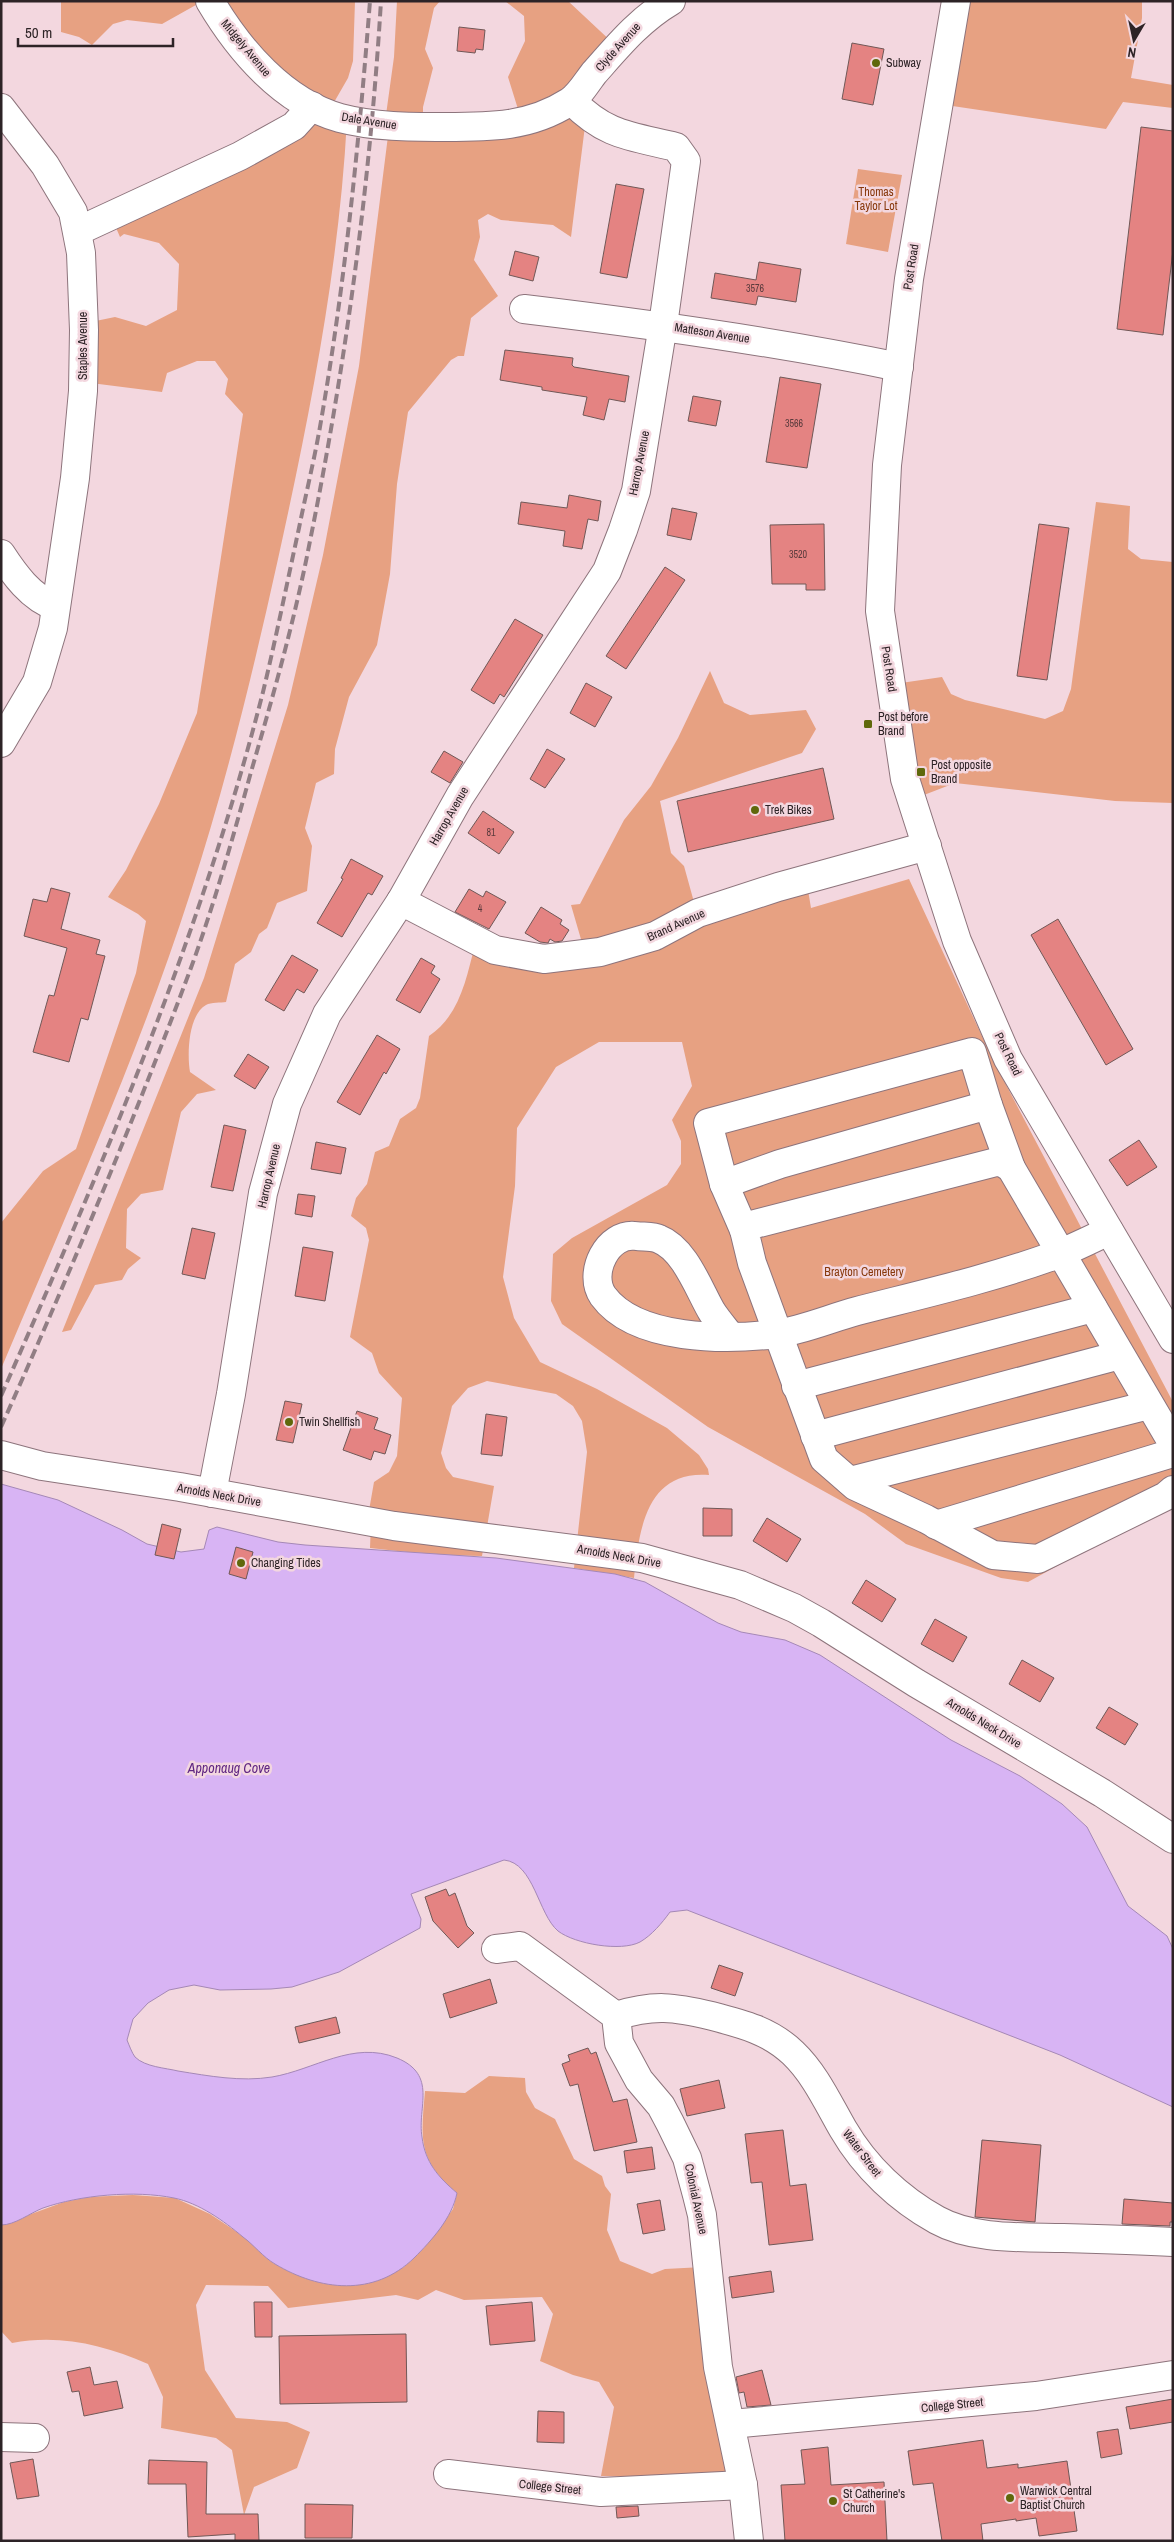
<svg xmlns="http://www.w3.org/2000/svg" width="1174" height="2542" viewBox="0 0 1174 2542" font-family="'Archivo Narrow',sans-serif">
  <rect width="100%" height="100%" fill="#f3d7df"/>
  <!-- green -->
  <g fill="#e7a182">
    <polygon points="61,1 203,1 162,24 127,20 113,24 92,45 79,37 61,32"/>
    <path d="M205,1H355L353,61L348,78L329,111L347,120C339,268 310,414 278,559C253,672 226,784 190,894C138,1056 67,1212 1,1369V1223L43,1171L76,1149L136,973L146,921L138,914L108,897L126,870L159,804L197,713L243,414L225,394L228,379L215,361H197L167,373L162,392L83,382L81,324L115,317L146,326L177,310L179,264L159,243L124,234L120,237L111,216L303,118Z"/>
    <path d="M397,1H440L434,8L425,49L433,68L423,107V127L522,122L508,77L525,41L524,16L505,1H568L615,45L571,103L585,126L571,237L553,225L501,220L488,214L478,220L480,237L474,260L498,296L471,318L464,356H458L451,360L408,412L397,484L390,574L377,645L349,697L335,749L334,774L316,783L305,828L312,846L307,891L277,903L267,928L259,934L251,952L235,964L226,1002C221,1003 211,1002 206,1005C188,1015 187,1055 190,1072L216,1090L197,1094L181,1112L163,1190L141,1194L127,1209L126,1248L141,1258L128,1269L122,1280L95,1285L71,1330L62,1332L204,978L288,705L323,555L359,366L389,128L385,122L394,57Z"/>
    <polygon points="955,1 1142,1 1142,18 1131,78 1173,85 1173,108 1123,102 1106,129 939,104"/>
    <polygon points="858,169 902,175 888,252 846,244"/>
    <polygon points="1096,502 1130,506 1128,549 1141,559 1173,562 1173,803 1115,801 955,783 911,800 894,684 942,677 951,694 965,700 1045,719 1063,711 1071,689"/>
    <path d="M710,671L724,703L750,715L806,710L816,729L802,753L660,801L671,853L684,866L697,913L807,884L811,908L909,879L994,1062L1173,1402V1502L1028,1582L1001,1578L906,1544L865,1514L708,1427L562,1324L551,1301L553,1254L572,1238L667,1185L681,1164V1141L672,1120L692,1086L682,1042H599L556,1067L517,1128L515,1186L503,1277L514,1318L540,1362L597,1389L667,1428L699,1455L708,1469L709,1475C646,1470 639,1530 634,1578L574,1568L587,1452L582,1421L573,1406L556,1394L487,1381L468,1388L452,1406L441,1453L446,1468L453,1477L494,1486L482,1556L434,1555L370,1548L371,1523L367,1522L374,1482L389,1472L397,1456L402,1398L379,1373L372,1353L350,1337L369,1240L366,1228L351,1216L356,1198L367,1184L375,1152L389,1146L400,1119L416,1108L420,1098L429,1036C460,1015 466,979 475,945L585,953L571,905L580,904L624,820L651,786L678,738Z"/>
    <path d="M489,2076L525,2078L526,2092L535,2108L555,2119L574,2159L602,2176L605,2186L611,2194L607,2230L620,2261L652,2274L665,2269L703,2267L738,2478L601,2476L614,2407L599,2382L573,2375L540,2361L553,2314L542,2297L464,2300L436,2290L418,2300L396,2295L288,2308L268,2286L206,2285L196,2305L205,2370L236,2418L287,2422L310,2432L297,2468L254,2487L244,2515L232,2450L216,2438L161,2428L163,2397L148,2364C104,2345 60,2334 12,2343L1,2331V2225L64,2202L87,2197L133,2195L175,2198L210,2214L243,2236L273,2263L292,2273L335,2285L404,2267L423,2249L453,2209L457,2193C417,2160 421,2138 425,2091L465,2093Z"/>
  </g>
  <!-- water -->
  <path fill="#d8b4f4" stroke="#a588b6" d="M1,1484L58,1500L122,1530L147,1544L181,1552L204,1549L209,1530L217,1527L278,1542L305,1545L496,1558L615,1574L645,1582L718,1623L741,1632L785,1640L820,1655L951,1740L1020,1776L1062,1804L1087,1827L1128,1906L1167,1936L1173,1949V2107L1060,2055L687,1910L670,1912C662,1923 652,1935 640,1942C621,1952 575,1944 558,1931C538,1914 534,1863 504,1860L411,1894L421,1919L420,1928L339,1972L292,1987L271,1989L220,1990L194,1985L169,1990L148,2003L133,2019L127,2040C129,2045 132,2053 135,2057C145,2067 166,2068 178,2071C209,2076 241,2082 272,2077C314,2070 353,2040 397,2058C438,2075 417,2107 422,2137C425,2162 438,2177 457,2193C452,2218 432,2240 414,2258C374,2297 320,2291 275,2264C263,2257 254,2245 243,2237C224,2221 199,2203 174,2198C135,2190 80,2195 43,2208C30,2213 15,2225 1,2225Z"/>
  <!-- building -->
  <g fill="#e48382" stroke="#705857">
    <polygon points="459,27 485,30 483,50 476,49 475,53 457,51"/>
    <polygon points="852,43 884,49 873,105 842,99"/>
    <polygon points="1141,127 1173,131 1173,250 1163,335 1117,329"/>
    <polygon points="616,184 644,189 627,278 600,273"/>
    <polygon points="515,251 539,257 533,281 509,275"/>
    <polygon points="759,262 801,269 796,302 758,296 756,305 711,298 715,273 756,280"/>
    <polygon points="505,350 573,358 572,365 574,367 629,376 625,402 609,399 604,420 583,415 587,397 542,390 542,387 500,380"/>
    <polygon points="780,377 821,384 807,468 766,462"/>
    <polygon points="693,396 721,401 716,426 688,421"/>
    <polygon points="569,495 601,501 598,521 588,519 582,549 563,546 565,531 518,524 521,502 567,508"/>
    <polygon points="672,508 697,513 691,540 667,535"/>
    <polygon points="824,524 825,590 806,590 806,584 772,584 770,525"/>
    <polygon points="1039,524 1069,528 1047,680 1017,676"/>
    <polygon points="665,567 685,580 626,669 606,656"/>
    <polygon points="515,619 543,635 504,697 500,694 494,704 471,690"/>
    <polygon points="586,683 612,697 595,727 570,713"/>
    <polygon points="547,749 565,759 545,788 530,779"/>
    <polygon points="444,751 463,762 450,783 431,772"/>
    <polygon points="823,768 834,819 688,852 677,801"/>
    <polygon points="483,811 514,832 499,854 468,833"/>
    <polygon points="351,859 383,876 372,895 368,893 342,937 317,923 343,879 341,878"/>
    <polygon points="51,888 70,893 61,929 100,940 96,954 105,956 88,1020 81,1018 69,1062 33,1052 49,995 54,996 67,948 24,936 33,899 47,902"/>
    <polygon points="469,889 483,897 486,891 506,902 489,929 455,912"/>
    <polygon points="541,907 562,920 560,924 569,930 562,941 555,942 550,939 548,943 540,942 525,933"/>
    <polygon points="1058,919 1133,1049 1106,1065 1031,935"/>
    <polygon points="292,955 318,970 304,993 297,989 284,1011 265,1000"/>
    <polygon points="421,958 435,966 431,973 440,979 420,1013 396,1000"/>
    <polygon points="377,1035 400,1049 386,1074 384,1072 360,1115 337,1102"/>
    <polygon points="248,1054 269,1067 255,1089 234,1076"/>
    <polygon points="224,1125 246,1130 233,1191 211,1187"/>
    <polygon points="1139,1140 1157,1167 1127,1186 1109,1160"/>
    <polygon points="316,1142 346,1148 341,1174 311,1169"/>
    <polygon points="298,1194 315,1196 312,1217 295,1214"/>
    <polygon points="192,1228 215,1233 205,1279 182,1274"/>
    <polygon points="303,1247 333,1252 325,1301 295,1296"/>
    <polygon points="285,1401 302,1404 293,1443 276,1440"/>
    <polygon points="357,1411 378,1418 374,1429 391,1435 385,1454 374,1451 371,1460 343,1450"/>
    <polygon points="486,1414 507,1417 502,1456 481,1454"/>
    <polygon points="703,1508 732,1509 732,1536 703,1536"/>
    <polygon points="767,1518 801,1539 787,1562 753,1541"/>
    <polygon points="162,1524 181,1529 174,1559 155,1555"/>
    <polygon points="236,1547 253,1552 246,1579 229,1574"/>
    <polygon points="866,1580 896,1599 882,1622 852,1603"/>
    <polygon points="935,1619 967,1637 953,1662 921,1644"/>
    <polygon points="1022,1660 1054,1678 1040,1702 1009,1684"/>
    <polygon points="1109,1707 1138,1724 1125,1745 1096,1728"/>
    <polygon points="446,1889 449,1896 455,1893 467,1926 474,1933 458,1948 433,1921 425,1897"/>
    <polygon points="719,1965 743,1973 735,1996 711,1988"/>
    <polygon points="490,1979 497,2003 450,2018 443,1994"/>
    <polygon points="336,2017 340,2033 299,2043 295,2027"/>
    <polygon points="588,2048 591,2054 596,2052 613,2102 627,2099 637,2142 594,2151 578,2084 570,2086 562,2064 570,2061 568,2055"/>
    <polygon points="719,2080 725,2108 687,2116 680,2089"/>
    <polygon points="783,2130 790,2186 806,2184 813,2240 769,2245 762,2182 751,2183 745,2134"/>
    <polygon points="982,2140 1041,2145 1035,2222 975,2217"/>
    <polygon points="652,2147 655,2169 627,2173 624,2151"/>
    <polygon points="1124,2199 1173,2203 1173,2222 1170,2222 1170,2226 1122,2224"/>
    <polygon points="660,2200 665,2230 643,2234 637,2204"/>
    <polygon points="771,2271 774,2292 732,2298 729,2277"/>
    <polygon points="254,2302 272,2302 272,2337 255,2337"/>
    <polygon points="532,2302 535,2341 490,2345 486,2306"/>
    <polygon points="406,2334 407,2402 280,2404 279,2336"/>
    <polygon points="90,2367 94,2385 117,2381 123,2408 84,2416 79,2391 72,2392 67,2372"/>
    <polygon points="762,2370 771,2405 747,2407 744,2392 739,2393 736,2377"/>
    <polygon points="1173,2399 1173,2422 1130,2429 1126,2407"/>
    <polygon points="538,2411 564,2412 564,2443 537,2442"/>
    <polygon points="1118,2429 1122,2454 1101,2458 1097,2432"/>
    <polygon points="983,2440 987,2468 1018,2464 1018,2468 1067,2461 1077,2531 1039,2536 1036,2518 1016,2521 1016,2519 981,2524 983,2541 942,2541 933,2483 913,2485 908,2451"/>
    <polygon points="828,2447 831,2485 884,2482 887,2541 785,2541 781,2485 805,2484 801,2450"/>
    <polygon points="33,2459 39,2496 17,2499 10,2463"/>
    <polygon points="149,2460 207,2462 206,2514 258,2514 259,2541 235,2541 235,2534 188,2537 186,2484 148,2484"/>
    <polygon points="305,2504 353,2505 352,2538 305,2538"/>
    <polygon points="638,2506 639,2516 617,2518 616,2507"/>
  </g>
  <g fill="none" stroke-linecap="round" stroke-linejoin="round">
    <!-- minor casing -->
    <g stroke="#8d747c" stroke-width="30">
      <g id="minor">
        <path d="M210,1C239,50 283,102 340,118C374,127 411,127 445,127C491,127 530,127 569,102C579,96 587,82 594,73C618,46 639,20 671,1"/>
        <polyline points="1,108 45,165 73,212 81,253 84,330 83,391 75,478 53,628 37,682 1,743"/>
        <polyline points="78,231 240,156 294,126 312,106"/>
        <path d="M524,309C650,324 774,341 899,367"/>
        <path d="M1,554C14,574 31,598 55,606"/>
        <polyline points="401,901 495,950 544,959 600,952 655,936 698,913 778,887 927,846"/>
        <polyline points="724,1184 708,1123 972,1052 988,1105"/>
        <polyline points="744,1230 724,1184 780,1164 988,1105 1011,1168"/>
        <path d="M731,1337C725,1329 718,1321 712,1312C699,1290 685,1249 659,1239C653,1236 643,1237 636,1236C608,1232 587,1273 603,1296C636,1341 726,1340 776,1334C803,1330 831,1318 857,1311C923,1294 989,1279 1053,1256C1072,1249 1091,1239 1109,1231"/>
        <polyline points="796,1386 1093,1308"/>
        <polyline points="815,1436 1120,1355"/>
        <polyline points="1173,1444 1011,1168 1000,1161 751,1225 744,1230 752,1263 824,1459 855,1486 926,1519 993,1555 1038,1559 1166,1496 1173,1490"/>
        <polyline points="1,1455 42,1466 180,1487 394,1526 642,1558 740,1585 794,1608 821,1623 916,1683 1102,1793 1173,1839"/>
        <polyline points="850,1481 1149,1405"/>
        <path d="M212,1493L231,1394L263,1193L287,1104L327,1014L401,901L460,796L607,571L623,530L636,491L663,325L686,161L676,147C631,136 606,136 572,101"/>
        <polyline points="936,1525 1173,1453"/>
        <polyline points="496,1949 520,1946 616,2016 619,2043 639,2080 661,2106 670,2123 687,2158 697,2195 702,2215 718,2367 743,2485 749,2541"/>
        <path d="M616,2016C654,2004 674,2007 712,2016C743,2024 770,2031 793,2053C815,2074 828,2103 843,2129C865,2167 899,2199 937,2220C973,2240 1023,2237 1063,2238C1100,2239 1136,2240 1173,2242"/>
        <polyline points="731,2424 1036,2396 1173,2375"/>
        <polyline points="1,2437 35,2438"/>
        <polyline points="448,2474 601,2492 743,2485"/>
      </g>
    </g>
    <!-- major casing -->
    <g stroke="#8d747c" stroke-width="30">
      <polyline id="major" points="956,1 909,279 887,465 880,611 905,779 957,941 1008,1059 1173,1339"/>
    </g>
    <!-- minor -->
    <use href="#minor" stroke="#fff" stroke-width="28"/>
    <!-- major -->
    <use href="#major" stroke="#fff" stroke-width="28"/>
    <!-- rail -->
    <g stroke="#917e84" stroke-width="4" stroke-dasharray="10 5" stroke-linecap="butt">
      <path d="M1,1396C102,1167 201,935 263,692C276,638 287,583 299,528C306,493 315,457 321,421C345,283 359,142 370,1"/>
      <path d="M1,1427C69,1275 134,1121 192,965C215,902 233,837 251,772C273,696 295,619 310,541C346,363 370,183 381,1"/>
    </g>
  </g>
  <!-- markers -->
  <g fill="#5f680b" stroke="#f3d7df" stroke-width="2">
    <circle cx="876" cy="63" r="5"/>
    <rect x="863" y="719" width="10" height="10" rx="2.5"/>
    <rect x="916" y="767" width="10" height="10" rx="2.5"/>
    <circle cx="755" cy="810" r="5"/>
    <circle cx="289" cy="1422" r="5"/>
    <circle cx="241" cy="1563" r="5"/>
    <circle cx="1010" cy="2498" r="5"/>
    <circle cx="833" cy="2501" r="5"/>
  </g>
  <g text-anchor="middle" stroke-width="5" stroke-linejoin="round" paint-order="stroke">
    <!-- number labels -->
    <g font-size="10" fill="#5b3b3d">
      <text x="755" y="292">3576</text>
      <text x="794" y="427">3566</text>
      <text x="798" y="558">3520</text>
      <text x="491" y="836">81</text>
      <text x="480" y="912">4</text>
    </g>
    <!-- street labels -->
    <g font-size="12" fill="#2d2326" stroke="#f3d7df">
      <text transform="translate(618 47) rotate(-48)" y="4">Clyde Avenue</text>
      <text transform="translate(246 48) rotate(50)" y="4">Midgely Avenue</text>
      <text transform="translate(369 121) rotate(9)" y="4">Dale Avenue</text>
      <text transform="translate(911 267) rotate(-81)" y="4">Post Road</text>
      <text transform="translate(712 333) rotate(9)" y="4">Matteson Avenue</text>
      <text transform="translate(83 346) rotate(-90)" y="4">Staples Avenue</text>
      <text transform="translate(639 463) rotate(-79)" y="4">Harrop Avenue</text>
      <text transform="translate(889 669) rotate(81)" y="4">Post Road</text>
      <text transform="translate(449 816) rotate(-60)" y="4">Harrop Avenue</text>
      <text transform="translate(676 925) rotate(-24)" y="4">Brand Avenue</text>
      <text transform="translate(1008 1054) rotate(64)" y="4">Post Road</text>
      <text transform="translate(269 1176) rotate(-77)" y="4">Harrop Avenue</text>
      <text transform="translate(219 1495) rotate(10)" y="4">Arnolds Neck Drive</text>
      <text transform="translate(619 1556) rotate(10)" y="4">Arnolds Neck Drive</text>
      <text transform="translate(984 1723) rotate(31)" y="4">Arnolds Neck Drive</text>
      <text transform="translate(862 2153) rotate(53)" y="4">Water Street</text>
      <text transform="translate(696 2199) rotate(78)" y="4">Colonial Avenue</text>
      <text transform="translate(952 2405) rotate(-6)" y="4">College Street</text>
      <text transform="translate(550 2487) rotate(6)" y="4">College Street</text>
    </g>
    <!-- poi labels -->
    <g font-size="12" fill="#2d2326" stroke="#f3d7df" text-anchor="start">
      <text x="886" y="67">Subway</text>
      <text x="878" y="721">Post before<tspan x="878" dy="14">Brand</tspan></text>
      <text x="931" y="769">Post opposite<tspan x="931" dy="14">Brand</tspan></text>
      <text x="765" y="814">Trek Bikes</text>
      <text x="299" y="1426">Twin Shellfish</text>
      <text x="251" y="1567">Changing Tides</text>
      <text x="1020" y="2495">Warwick Central<tspan x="1020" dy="14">Baptist Church</tspan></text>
      <text x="843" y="2498">St Catherine's<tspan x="843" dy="14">Church</tspan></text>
    </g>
    <!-- park labels -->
    <g font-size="12" fill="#87380b" stroke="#f3d7df">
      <text x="876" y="196">Thomas<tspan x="876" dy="14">Taylor Lot</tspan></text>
      <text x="864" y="1276">Brayton Cemetery</text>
    </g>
    <!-- water labels -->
    <g font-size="14" font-style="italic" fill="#602682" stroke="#f3d7df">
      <text x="229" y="1773">Apponaug Cove</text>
    </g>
  </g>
  <!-- border -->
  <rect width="1174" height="2542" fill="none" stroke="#2d2326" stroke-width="5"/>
  <!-- north arrow -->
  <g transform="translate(1134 40) rotate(189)" stroke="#f3d7df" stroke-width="4" paint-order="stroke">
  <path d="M0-4L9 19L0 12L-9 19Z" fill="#2d2326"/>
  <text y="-8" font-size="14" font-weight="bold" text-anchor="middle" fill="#2d2326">N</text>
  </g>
  <!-- scale -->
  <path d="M18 38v8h155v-8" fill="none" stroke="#2d2326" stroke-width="2.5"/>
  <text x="25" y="38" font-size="15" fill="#2d2326" stroke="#f3d7df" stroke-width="4" paint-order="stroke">50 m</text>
</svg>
